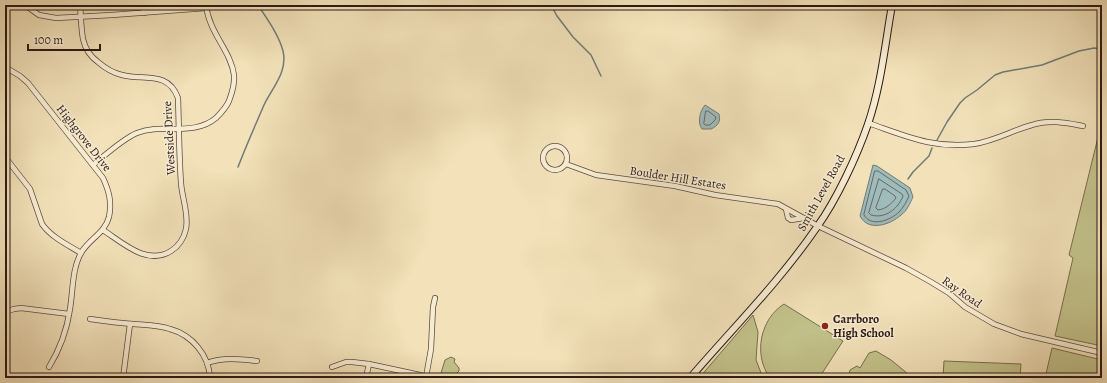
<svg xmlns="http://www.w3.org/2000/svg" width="1107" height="383" viewBox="0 0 1107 383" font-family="Alegreya,serif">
  <rect width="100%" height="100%" fill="#f2e1b9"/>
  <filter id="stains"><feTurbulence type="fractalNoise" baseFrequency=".005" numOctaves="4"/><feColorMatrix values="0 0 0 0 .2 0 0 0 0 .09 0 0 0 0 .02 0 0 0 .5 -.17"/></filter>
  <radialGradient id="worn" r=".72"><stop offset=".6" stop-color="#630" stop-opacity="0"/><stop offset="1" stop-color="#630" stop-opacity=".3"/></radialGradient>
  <!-- green -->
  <g fill="#c2c18a" stroke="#766e50">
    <polygon points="1102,121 1102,346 1055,336 1073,258 1069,255"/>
    <path d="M784,304L843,341L819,378H770C753,355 760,319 784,304Z"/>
    <polygon points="753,315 758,332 756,360 763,378 700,377"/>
    <polygon points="1052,348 1102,360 1102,378 1045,378"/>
    <polygon points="876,351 891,360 913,378 848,378 850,370 857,366 860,368 869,353"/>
    <polygon points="451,357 455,359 454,362 459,368 459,371 452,378 444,377 441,373 445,360"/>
    <polygon points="944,361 1021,364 1020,378 943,378"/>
  </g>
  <!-- water -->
  <g fill="#9fbbba" stroke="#707b78">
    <path d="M705,105L719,114C721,121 718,126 711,129H702C697,122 700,111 705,105Z"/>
    <path d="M873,165L877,166L910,188L913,197C910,203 907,211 901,215C890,225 868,232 860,216Z"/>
  </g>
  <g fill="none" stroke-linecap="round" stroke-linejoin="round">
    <!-- shore -->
    <g stroke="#646a68" stroke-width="1">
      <polygon points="706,111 708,111 716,117 715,120 710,125 705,125 704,124"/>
      <path d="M875,171H878L906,190L909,196C907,201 903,208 899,212C891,220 871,228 864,215Z"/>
      <path d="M879,179L902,194L903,196C898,209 885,219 871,215L869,213Z"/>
      <path d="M883,189H885L895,196L896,198C891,204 886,209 878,210L876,208Z"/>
    </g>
    <!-- stream -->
    <g stroke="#707b78" stroke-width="1.5">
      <polyline points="551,5 557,16 573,37 591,55 601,76"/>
      <polyline points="724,5 726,10"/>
      <polyline points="937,140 947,122 960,103 965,98 977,90 995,75 1003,72 1042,65 1079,51 1094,48 1102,49"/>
      <path d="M238,167C246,146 255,126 264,105C272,88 288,72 283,51C279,35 267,19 258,5"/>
      <polyline points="908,179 913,172 929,156 932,148"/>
    </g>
    <!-- street casing -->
    <g stroke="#5c4c3e" stroke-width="6">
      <g id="street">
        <polyline points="25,5 39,15 56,18 112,15 206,8"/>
        <path d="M80,5C81,16 81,28 83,39C85,48 91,57 98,62C105,68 113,73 122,75C143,81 168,70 178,98C179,126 179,155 181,183C182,198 189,214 186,229C184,238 179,246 171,251C147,266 123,243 103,230"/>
        <polyline points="143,5 144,13"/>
        <path d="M5,67L20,76L28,83L103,178C109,191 112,202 109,217C105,233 89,239 81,253C72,269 73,291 70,309C67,330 60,349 49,367"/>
        <path d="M868,123C906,136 933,149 974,144C995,141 1013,130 1032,125C1049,119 1067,123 1083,126"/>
        <circle cx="555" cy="158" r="12"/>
        <path d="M5,157L30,189L42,224C51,237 68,245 81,253"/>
        <polyline points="566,164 596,175 675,186 715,195 778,204 818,226 906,268 931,282 949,293 965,307 994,324 1021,334 1102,353"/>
        <path d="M93,165C104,156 124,138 137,133C162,123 193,137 216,118C221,113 226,108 229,101C232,93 235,84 234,75C231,51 209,33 206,5"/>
        <polyline points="786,209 788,218 791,220 804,218"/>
        <polyline points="5,312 14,309 21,308 69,314"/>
        <path d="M90,319C104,321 119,323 133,324C145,325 158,325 170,329C192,335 209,355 210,378"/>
        <path d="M207,363C223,357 240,359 257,361"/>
        <polyline points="332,367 346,362 352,362 369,364 420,375 428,378"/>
        <polyline points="426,377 431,349 433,307 435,298"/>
        <polyline points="123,378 130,324"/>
        <polyline points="366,378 369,364"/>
      </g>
    </g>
    <!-- secondary casing -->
    <g stroke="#2a1a15" stroke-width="8">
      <path id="secondary" d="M690,378C733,328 780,281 817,227C837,199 857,156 868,124C881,86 885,45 892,5"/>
    </g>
    <!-- street -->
    <use href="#street" stroke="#f7ecd2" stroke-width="4.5"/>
    <!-- secondary -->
    <use href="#secondary" stroke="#f7ecd2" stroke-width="6"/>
  </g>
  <!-- markers -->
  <circle fill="#8f2418" stroke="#f7ecd2" stroke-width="1.5" cx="825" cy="326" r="4"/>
  <g text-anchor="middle" stroke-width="3" stroke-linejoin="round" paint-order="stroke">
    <!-- street labels -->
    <g font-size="12" fill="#2a1a15" stroke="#f7ecd2">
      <text transform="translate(84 138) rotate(52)" y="4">Highgrove Drive</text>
      <text transform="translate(169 138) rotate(-93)" y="4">Westside Drive</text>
      <text transform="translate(678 178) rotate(9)" y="4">Boulder Hill Estates</text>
      <text transform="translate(821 193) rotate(-61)" y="4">Smith Level Road</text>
      <text transform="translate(962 292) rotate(35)" y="4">Ray Road</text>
    </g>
    <!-- poi labels -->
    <g font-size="12" font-weight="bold" fill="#2a1a15" stroke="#f7ecd2" text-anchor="start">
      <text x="833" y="323">Carrboro<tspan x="833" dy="14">High School</tspan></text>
    </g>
  </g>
  <!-- margin -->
  <rect width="1107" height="383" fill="none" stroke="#f2e1b9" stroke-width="20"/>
  <rect x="6" y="6" width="1095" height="371" fill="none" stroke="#2a1a15" stroke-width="2"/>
  <rect x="10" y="10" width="1087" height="363" fill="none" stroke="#2a1a15"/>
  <!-- scale -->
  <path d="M28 44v6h72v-6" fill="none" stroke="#2a1a15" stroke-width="2"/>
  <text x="34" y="44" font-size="12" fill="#2a1a15" stroke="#f7ecd2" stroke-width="3" paint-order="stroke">100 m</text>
  <rect width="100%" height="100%" filter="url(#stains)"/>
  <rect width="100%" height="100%" fill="url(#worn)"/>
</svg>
